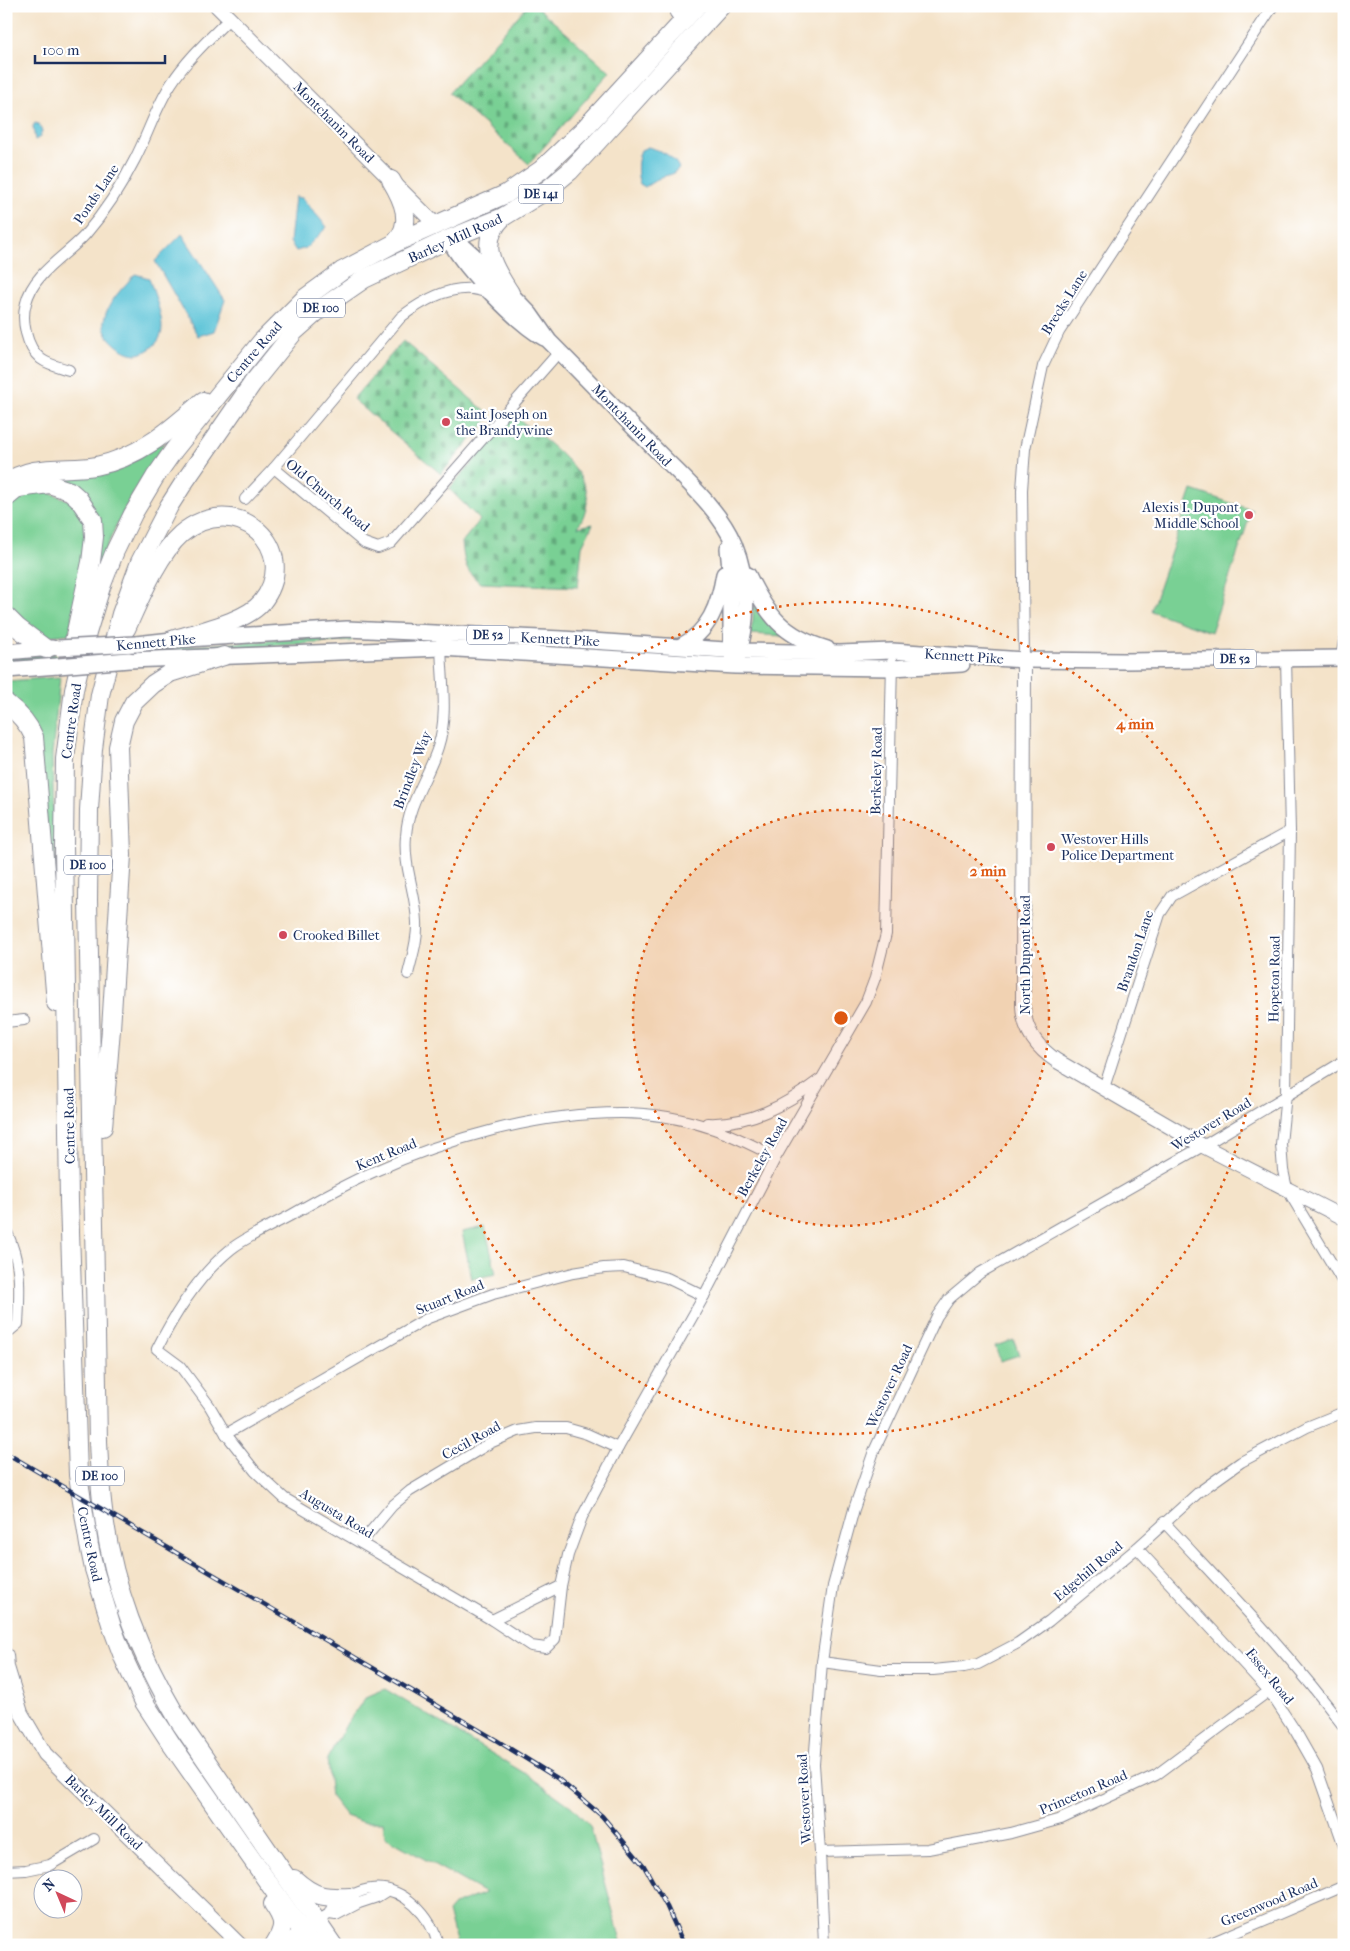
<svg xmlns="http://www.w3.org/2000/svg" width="1350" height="1951" viewBox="0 0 1350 1951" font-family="'IM FELL French Canon',serif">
  <defs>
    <pattern id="cemetery-stones" width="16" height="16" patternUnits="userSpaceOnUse" patternTransform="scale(1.25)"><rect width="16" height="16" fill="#79d094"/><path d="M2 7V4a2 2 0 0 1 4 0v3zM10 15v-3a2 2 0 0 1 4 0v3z" fill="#62a97c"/></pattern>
  </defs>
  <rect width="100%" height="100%" fill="#fff"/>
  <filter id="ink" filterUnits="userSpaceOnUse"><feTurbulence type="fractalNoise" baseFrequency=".02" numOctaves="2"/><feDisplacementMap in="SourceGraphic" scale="10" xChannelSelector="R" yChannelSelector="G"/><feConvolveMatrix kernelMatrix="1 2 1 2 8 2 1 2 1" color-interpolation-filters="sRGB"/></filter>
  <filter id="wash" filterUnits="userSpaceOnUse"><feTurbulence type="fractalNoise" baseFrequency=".0096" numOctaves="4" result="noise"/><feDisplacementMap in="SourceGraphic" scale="20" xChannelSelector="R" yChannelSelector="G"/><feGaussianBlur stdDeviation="1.12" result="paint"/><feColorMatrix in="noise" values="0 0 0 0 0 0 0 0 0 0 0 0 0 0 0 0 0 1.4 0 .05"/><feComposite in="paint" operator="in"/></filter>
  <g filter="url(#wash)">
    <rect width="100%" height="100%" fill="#f4e3c9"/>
    <!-- grass -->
    <g fill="#79d094" stroke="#4a8079">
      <polygon points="165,443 141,480 116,526 93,579 99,527 48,475"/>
      <polygon points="40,489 76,503 90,529 69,634 49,636 31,629 6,608 6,507 15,496"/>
      <polygon points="1192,490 1252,510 1211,632 1151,611"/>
      <polygon points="753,604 768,623 783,636 750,634 753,621"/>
      <polygon points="352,635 354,638 351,641 143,654 133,652 131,650"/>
      <polygon points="55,654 58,657 57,659 6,663 6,657"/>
      <polygon points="60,677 52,755 58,943 37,739 6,698 6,681"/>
      <polygon points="485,1227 496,1274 472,1279 462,1232"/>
      <polygon points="1014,1340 1019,1355 1000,1361 995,1346"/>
      <polygon points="385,1689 526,1774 572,1807 590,1826 622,1945 457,1945 448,1912 454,1905 485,1893 385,1837 383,1822 363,1822 346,1816 331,1797 327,1759 347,1723 366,1697"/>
    </g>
    <!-- cemetery -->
    <g fill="url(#cemetery-stones)" stroke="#4a8079">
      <polygon points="527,6 536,6 610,72 529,164 449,93"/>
      <polygon points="403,341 491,416 441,474 353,399"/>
      <path d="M514,415C536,434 579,462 586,490C590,503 584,516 578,527L593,524L582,546L578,587L480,583C465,570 464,562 462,542L480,520L449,489Z"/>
    </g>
    <!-- water -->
    <g fill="#5ac3d7" stroke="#3a799a">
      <polygon points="35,123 38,124 42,131 40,137 35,140 33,126"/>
      <path d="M648,147C661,151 673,155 679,168L672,174L661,177L645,187L640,184C636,174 637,159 641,150Z"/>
      <polygon points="295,197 302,198 327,227 306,248 296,251 290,242"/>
      <polygon points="182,234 225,300 214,331 198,336 155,261"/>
      <path d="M135,274L149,278C153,292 167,324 160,337C157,345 145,354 136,354C122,353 101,336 104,321C107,302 123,288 135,274Z"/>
    </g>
  </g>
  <g filter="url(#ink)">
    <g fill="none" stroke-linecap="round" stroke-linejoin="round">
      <!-- street casing -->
      <g stroke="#888994" stroke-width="12">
        <g id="street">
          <polyline points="674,6 675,13 682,23"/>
          <path d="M489,294C459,279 425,299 401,317L274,468L364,543L378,548L391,543L559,352"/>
          <path d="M69,370C60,367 49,365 41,359C26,347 21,320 26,303C33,273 66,256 85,235C104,213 122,185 135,159C148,134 156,107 171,84C187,59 209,39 229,19"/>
          <polyline points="245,499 274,468"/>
          <polyline points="1286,658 1290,831 1286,1094 1281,1144 1283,1170 1287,1189 1344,1284"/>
          <polyline points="1341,658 1344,641"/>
          <polyline points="1024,660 1022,490 1025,449 1043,366 1059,332 1273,6"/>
          <path d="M408,974C412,957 418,940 417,922C416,893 403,866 406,836C408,803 428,778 438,747C449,713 441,677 441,642"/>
          <polyline points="6,1022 24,1020"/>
          <polyline points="1104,1088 1160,914 1172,896 1290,831"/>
          <path d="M707,1123C749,1125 786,1105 819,1080"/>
          <path d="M776,1157C756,1147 735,1136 714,1129C685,1119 651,1113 621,1113C538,1113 448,1138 373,1172C346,1184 319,1199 293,1214C275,1224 246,1237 231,1249C199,1275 175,1313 157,1349L180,1366L209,1405L226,1434L255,1471L284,1498L492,1620L531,1646L546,1648L555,1639L561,1586L568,1555L582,1517L618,1448L704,1296L776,1157L866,1002L875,978L886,934L892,662"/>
          <path d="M6,1230C22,1265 20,1287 18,1324L6,1334"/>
          <polyline points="226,1434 428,1318 493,1294 573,1273 604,1268 624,1267 667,1278 704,1296"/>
          <path d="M1164,1522C1226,1589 1290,1654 1344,1727"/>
          <polyline points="361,1543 392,1506 410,1491 490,1443 518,1431 536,1428 566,1428 587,1434 618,1448"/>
          <polyline points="1137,1548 1269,1691 1296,1732 1317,1769 1344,1846"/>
          <polyline points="492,1620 561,1586"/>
          <polyline points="822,1662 881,1670 933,1670 964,1667 978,1664 1018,1643 1049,1621 1137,1548 1199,1492 1241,1462 1307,1427 1344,1412"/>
          <polyline points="820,1852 928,1849 1011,1833 1061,1819 1156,1775 1269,1691"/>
          <polyline points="6,1871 26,1870 50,1865 94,1839"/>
          <polyline points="329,1914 336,1915 359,1903 377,1897 388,1890"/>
          <path d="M317,1921L329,1914L332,1907C343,1900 358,1890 371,1889C403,1885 432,1917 438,1945"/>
          <polyline points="824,1945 820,1852 814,1764 822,1662 833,1586 854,1509 874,1451 937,1316 949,1299 980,1273 1203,1146 1344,1061"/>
          <polyline points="1206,1945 1344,1886"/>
        </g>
      </g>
      <!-- secondary casing -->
      <g stroke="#888994" stroke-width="16">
        <g id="secondary">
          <polyline points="217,6 436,225"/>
          <path d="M1024,660L1023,1006C1024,1031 1037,1048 1057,1061L1203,1146L1344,1218"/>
          <polyline points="6,1655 7,1667 21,1713 45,1754 240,1945"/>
          <polyline points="284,1945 310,1926"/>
        </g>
      </g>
      <!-- primary casing -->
      <g stroke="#888994" stroke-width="18">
        <g id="primary">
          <path d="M449,239L463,246L472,254L530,314L549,341C585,377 620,414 656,450C683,478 718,507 734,544C749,580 749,622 737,659"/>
          <path d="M450,241C465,269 517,323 544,338"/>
          <polyline points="728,548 731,579 731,650 733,659"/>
          <path d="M748,575C767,615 783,636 827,649"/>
          <polyline points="136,644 172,640 347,629 562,639 740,651 840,653 892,651 1024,660 1125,661 1344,658"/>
          <path d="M681,646C709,632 719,605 724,574"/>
          <polyline points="6,652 52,648"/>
          <polyline points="129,660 441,648 735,666 892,668 962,664"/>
          <polyline points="6,670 58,666"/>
        </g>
      </g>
      <!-- highway casing -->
      <g stroke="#888994" stroke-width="20">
        <g id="highway">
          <path d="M391,180C403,200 414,223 395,243"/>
          <path d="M503,217C476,243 494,268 510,293"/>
          <path d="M6,484C29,463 68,471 96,466C139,458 171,429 203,401"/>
          <polyline points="6,498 18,488 49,484 70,491 78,498 93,520 94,537 91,562 74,641"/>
          <polyline points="6,616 18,628 46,649"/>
          <path d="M126,629C139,601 158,554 181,534C237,487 303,550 262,602C246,622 197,632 172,640"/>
          <path d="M6,703C19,713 28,723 34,737L56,1003"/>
          <polyline points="103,1127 111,1029 122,855 118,747 124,721 134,702 153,684 170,673 224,656"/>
          <path d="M294,1879C314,1897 324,1898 350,1897"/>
          <path d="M273,1904C285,1921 285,1927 274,1945"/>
          <polyline points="312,1945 172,1745 144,1702 124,1659 112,1627 94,1569 89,1545 78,1475 69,1201 64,846 65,759 74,690 87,633 101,587 115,551 133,514 155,477 174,450 262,341 305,298 342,271 395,243 506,194 541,170 584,129 697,6"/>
          <path d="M333,1945L179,1721C139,1653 113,1588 103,1510C100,1487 99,1464 98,1441L88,900L89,810L93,749L100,695L121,614L140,562L169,506L185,481L252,384L294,332L319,310L364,279L449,239L503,217L547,190L570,171L598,141L721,6"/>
        </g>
      </g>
      <!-- street -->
      <use href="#street" stroke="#fff" stroke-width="10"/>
      <!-- secondary -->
      <use href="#secondary" stroke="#fff" stroke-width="14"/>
      <!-- primary -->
      <use href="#primary" stroke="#fff" stroke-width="15"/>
      <!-- highway -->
      <use href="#highway" stroke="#fff" stroke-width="18"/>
      <!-- rail casing -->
      <g stroke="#1b2f5e" stroke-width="4.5">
        <polyline id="rail" points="6,1453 496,1740 557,1778 602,1816 644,1866 667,1907 684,1945"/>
      </g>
      <!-- rail -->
      <use href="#rail" stroke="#fff" stroke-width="2.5" stroke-dasharray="8" stroke-linecap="butt"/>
      <!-- primary-bridge casing -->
      <g stroke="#888994" stroke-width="18" stroke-linecap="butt">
        <g id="primary-bridge">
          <polyline points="58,648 136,644"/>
          <polyline points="58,666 129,660"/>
        </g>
      </g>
      <!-- primary-bridge -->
      <use href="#primary-bridge" stroke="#fff" stroke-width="15"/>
    </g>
  </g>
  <!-- distance rings -->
  <circle cx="841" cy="1018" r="208" fill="#de5710" fill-opacity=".12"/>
  <g fill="none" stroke="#de5710" stroke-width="2.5" stroke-dasharray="2.5 5">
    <circle cx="841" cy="1018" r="208"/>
    <circle cx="841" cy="1018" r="416"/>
  </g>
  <!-- markers -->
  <g fill="#d1495b" stroke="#fff" stroke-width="2">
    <circle cx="446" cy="422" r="5"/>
    <circle cx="1249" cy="515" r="5"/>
    <circle cx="1051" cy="847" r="5"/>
    <circle cx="283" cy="935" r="5"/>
  </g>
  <g text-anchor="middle" stroke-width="4.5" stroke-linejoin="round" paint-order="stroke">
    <!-- shield labels -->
    <g fill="#fff" stroke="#5f6d8e" stroke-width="1">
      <rect x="518.5" y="184.5" width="45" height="19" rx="4"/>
      <rect x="297" y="298.5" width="48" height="19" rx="4"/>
      <rect x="467" y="625.5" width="42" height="19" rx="4"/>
      <rect x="1214" y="649.5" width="42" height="19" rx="4"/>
      <rect x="64" y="855.5" width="48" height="19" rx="4"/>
      <rect x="76" y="1466.5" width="48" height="19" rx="4"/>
    </g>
    <g font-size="12" font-weight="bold" fill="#1b2f5e">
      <text x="541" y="198">DE 141</text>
      <text x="321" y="312">DE 100</text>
      <text x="488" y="639">DE 52</text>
      <text x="1235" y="663">DE 52</text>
      <text x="88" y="869">DE 100</text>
      <text x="100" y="1480">DE 100</text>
    </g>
    <!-- street labels -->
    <g font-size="14" fill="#1b2f5e" stroke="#fff">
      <text transform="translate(334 122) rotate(45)" y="5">Montchanin Road</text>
      <text transform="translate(96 194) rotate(-56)" y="5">Ponds Lane</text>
      <text transform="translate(455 238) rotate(-24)" y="5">Barley Mill Road</text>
      <text transform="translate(1064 302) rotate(-58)" y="5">Brecks Lane</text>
      <text transform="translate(254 352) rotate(-49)" y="5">Centre Road</text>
      <text transform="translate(632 425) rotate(46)" y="5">Montchanin Road</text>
      <text transform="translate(328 495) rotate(40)" y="5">Old Church Road</text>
      <text transform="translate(560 639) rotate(3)" y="5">Kennett Pike</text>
      <text transform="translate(156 642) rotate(-5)" y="5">Kennett Pike</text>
      <text transform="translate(964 656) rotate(4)" y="5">Kennett Pike</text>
      <text transform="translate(71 721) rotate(-82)" y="5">Centre Road</text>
      <text transform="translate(412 770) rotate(-69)" y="5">Brindley Way</text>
      <text transform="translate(876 771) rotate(-89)" y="5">Berkeley Road</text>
      <text transform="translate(1135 951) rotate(-71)" y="5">Brandon Lane</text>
      <text transform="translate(1025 955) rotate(-90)" y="5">North Dupont Road</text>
      <text transform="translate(1274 979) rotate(-89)" y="5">Hopeton Road</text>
      <text transform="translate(1211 1124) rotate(-31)" y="5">Westover Road</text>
      <text transform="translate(69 1126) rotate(-91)" y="5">Centre Road</text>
      <text transform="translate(386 1154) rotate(-22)" y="5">Kent Road</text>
      <text transform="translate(762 1157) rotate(-61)" y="5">Berkeley Road</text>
      <text transform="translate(450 1297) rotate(-22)" y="5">Stuart Road</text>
      <text transform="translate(889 1386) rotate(-65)" y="5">Westover Road</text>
      <text transform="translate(471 1440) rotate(-29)" y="5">Cecil Road</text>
      <text transform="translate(337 1513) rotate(31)" y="5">Augusta Road</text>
      <text transform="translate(90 1544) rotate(78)" y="5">Centre Road</text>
      <text transform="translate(1088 1571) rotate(-40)" y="5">Edgehill Road</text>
      <text transform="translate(1270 1676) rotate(51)" y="5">Essex Road</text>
      <text transform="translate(1083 1792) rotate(-23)" y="5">Princeton Road</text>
      <text transform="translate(804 1799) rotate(-93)" y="5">Westover Road</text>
      <text transform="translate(104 1812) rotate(44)" y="5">Barley Mill Road</text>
      <text transform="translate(1269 1902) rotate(-23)" y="5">Greenwood Road</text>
    </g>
    <!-- poi labels -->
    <g font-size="14" fill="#1b2f5e" stroke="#fff" text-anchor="start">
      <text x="456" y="419">Saint Joseph on<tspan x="456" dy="16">the Brandywine</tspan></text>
      <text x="1239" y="512" text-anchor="end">Alexis I. Dupont<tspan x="1239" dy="16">Middle School</tspan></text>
      <text x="1061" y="844">Westover Hills<tspan x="1061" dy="16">Police Department</tspan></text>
      <text x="293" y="940">Crooked Billet</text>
    </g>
  </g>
  <circle cx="841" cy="1018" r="8" fill="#de5710" stroke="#fff" stroke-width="2.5"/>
  <g font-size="15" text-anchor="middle" font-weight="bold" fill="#de5710" stroke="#fff" stroke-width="4.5" stroke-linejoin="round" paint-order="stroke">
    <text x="1135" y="729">4 min</text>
    <text x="988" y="876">2 min</text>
  </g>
  <!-- margin -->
  <rect width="1350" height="1951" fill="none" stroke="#fff" stroke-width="25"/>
  <!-- north arrow -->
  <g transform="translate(58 1894) rotate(316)"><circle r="24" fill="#ffffff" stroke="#a4acbf"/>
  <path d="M0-4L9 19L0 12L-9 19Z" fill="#d1495b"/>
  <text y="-8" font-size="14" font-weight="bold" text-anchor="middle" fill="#1b2f5e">N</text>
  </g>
  <!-- scale -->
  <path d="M35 55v8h130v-8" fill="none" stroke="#1b2f5e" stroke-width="2.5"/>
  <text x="42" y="55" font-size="15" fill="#1b2f5e" stroke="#ffffff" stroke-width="4" paint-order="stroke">100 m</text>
</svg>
